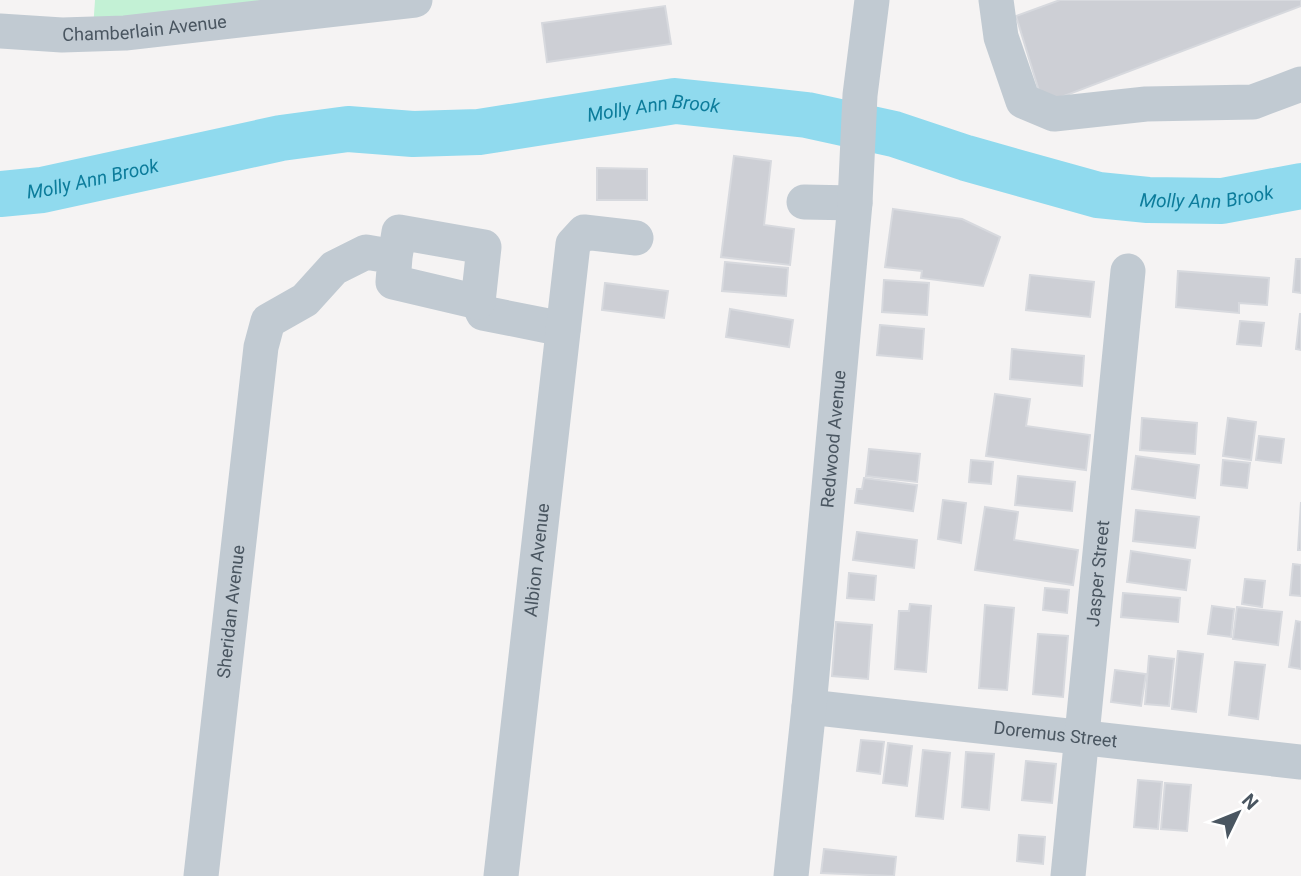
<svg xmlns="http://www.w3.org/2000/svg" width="1301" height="876" viewBox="0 0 1301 876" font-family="Roboto,sans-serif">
  <rect width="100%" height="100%" fill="#f5f3f3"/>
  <!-- green -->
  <polygon fill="#c3f1d5" points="95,0 358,0 93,30"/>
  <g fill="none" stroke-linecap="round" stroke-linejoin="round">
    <!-- river -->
    <path stroke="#90daee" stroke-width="46" id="s1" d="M0,194L42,190L281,138L348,129L413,134L479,132L675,101L807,115L894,134L966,158L1098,195L1148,200L1222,201L1301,186"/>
  </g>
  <!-- building -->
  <g fill="#cdcfd5" stroke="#d7d9de" stroke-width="2">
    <polygon points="1060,0 1301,0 1301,6 1043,104 1016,16"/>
    <polygon points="665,6 671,44 547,62 542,23"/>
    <polygon points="734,156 771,161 764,225 794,229 790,265 721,257"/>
    <polygon points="597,168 647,169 647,200 597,200"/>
    <polygon points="893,209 962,219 1000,237 983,286 921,278 922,271 885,267"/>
    <polygon points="1296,259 1301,259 1301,293 1293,292"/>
    <polygon points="725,262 788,268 786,296 722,291"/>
    <polygon points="1178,271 1269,278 1267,305 1239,303 1239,313 1176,307"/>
    <polygon points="1030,275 1094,282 1090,317 1026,310"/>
    <polygon points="884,280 929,283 927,315 882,312"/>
    <polygon points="605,283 668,291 664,318 602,310"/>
    <polygon points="730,309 793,320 789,347 726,337"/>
    <polygon points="1300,314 1301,314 1301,350 1296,349"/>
    <polygon points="1240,321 1264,323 1261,346 1237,344"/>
    <polygon points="880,325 924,329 922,359 877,355"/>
    <polygon points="1012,349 1084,356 1082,386 1010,379"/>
    <polygon points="995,394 1030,399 1026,426 1090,435 1086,470 986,456"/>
    <polygon points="1142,418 1197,423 1195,454 1140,450"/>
    <polygon points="1228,418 1256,422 1251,460 1223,456"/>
    <polygon points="1259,436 1284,439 1281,463 1256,460"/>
    <polygon points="869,449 920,454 917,482 866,476"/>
    <polygon points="1136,456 1199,465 1195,498 1132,489"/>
    <polygon points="971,460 993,462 991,484 969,482"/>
    <polygon points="1223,460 1250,463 1247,488 1221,485"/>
    <polygon points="1018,476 1075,482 1072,511 1015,505"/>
    <polygon points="864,478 917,485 913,511 855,503 857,489 862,489"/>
    <polygon points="943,500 966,503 961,543 938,539"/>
    <polygon points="1301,502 1301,550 1298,550"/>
    <polygon points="985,507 1018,512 1014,540 1078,550 1073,585 975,570"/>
    <polygon points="1136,510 1199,517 1195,548 1133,541"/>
    <polygon points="857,532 917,540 914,568 853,560"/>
    <polygon points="1131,551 1190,560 1186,590 1127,582"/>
    <polygon points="1293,564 1301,565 1301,596 1290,595"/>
    <polygon points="849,573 876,576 874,600 847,598"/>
    <polygon points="1245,579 1265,581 1262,607 1242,604"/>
    <polygon points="1045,588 1069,590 1067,613 1043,610"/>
    <polygon points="1123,593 1180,598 1178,622 1121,617"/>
    <polygon points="910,604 931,606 926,672 895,669 899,611 909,611"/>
    <polygon points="985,605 1014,608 1007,690 979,688"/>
    <polygon points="1212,606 1234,609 1231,637 1208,634"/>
    <polygon points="1237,607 1282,612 1278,645 1233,639"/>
    <polygon points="1296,621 1301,622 1301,669 1289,667"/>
    <polygon points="836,622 872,625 868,679 832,676"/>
    <polygon points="1038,634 1068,636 1063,697 1033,694"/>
    <polygon points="1178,651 1203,654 1196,712 1172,709"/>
    <polygon points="1149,656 1174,659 1169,706 1145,704"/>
    <polygon points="1235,662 1265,665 1258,719 1229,715"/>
    <polygon points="1115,670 1146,674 1141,706 1111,702"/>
    <polygon points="861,740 884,742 880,774 857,771"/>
    <polygon points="888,743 912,746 907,786 883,783"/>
    <polygon points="923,750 950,753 943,819 916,816"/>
    <polygon points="966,752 994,754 989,810 962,807"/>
    <polygon points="1026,761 1056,764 1052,803 1022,800"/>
    <polygon points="1138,780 1162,782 1158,829 1134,827"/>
    <polygon points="1165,783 1191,785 1187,831 1161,829"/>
    <polygon points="1019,835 1045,837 1043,864 1017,861"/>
    <polygon points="824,849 896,857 894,876 821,873"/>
  </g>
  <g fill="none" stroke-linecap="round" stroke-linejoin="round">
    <!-- minor -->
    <g stroke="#c1cad2" stroke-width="35">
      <polyline points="996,0 1001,37 1023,101 1054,114 1146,104 1253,102 1301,84"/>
      <path id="s2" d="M0,31L62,35L125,33L415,0"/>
      <polyline points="804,202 855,203"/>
      <polyline points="478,302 483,313 563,329"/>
      <path id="s3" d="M809,707L1301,762"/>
      <path id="s4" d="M201,876L261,347L268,321L305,300L334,268L366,252L395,257L399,232L484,247L478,302L393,282L395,257"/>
      <path id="s5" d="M501,876L573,244L584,232L636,238"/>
      <path id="s6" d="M791,876L809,707L855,203L860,95L872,0"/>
      <path id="s7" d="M1068,876L1128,271"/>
    </g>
  </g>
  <g text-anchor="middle" stroke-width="5" stroke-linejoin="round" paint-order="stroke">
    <!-- street labels -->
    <g font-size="18" fill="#4a5661" stroke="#fff">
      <text dy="6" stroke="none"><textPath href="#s2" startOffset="145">Chamberlain Avenue</textPath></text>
      <text dy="6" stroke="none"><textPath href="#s6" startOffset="439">Redwood Avenue</textPath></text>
      <text dy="6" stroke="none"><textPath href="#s5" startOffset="318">Albion Avenue</textPath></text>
      <text dy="6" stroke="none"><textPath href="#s7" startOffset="304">Jasper Street</textPath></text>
      <text dy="6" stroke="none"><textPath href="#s4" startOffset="266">Sheridan Avenue</textPath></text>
      <text dy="6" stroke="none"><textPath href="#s3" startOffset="248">Doremus Street</textPath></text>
    </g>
    <!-- water labels -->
    <g font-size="19" font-style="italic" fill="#0c7c9b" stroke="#fff">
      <text dy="7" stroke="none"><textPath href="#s1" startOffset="662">Molly Ann Brook</textPath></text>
      <text dy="7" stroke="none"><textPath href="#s1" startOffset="94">Molly Ann Brook</textPath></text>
      <text dy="7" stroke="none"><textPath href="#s1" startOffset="1228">Molly Ann Brook</textPath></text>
    </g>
  </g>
  <!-- north arrow -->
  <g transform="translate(1238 813) rotate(47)" stroke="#ffffff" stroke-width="5" paint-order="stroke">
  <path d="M0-5L12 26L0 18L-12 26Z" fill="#4a5661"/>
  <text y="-10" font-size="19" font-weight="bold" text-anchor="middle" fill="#4a5661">N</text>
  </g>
</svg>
